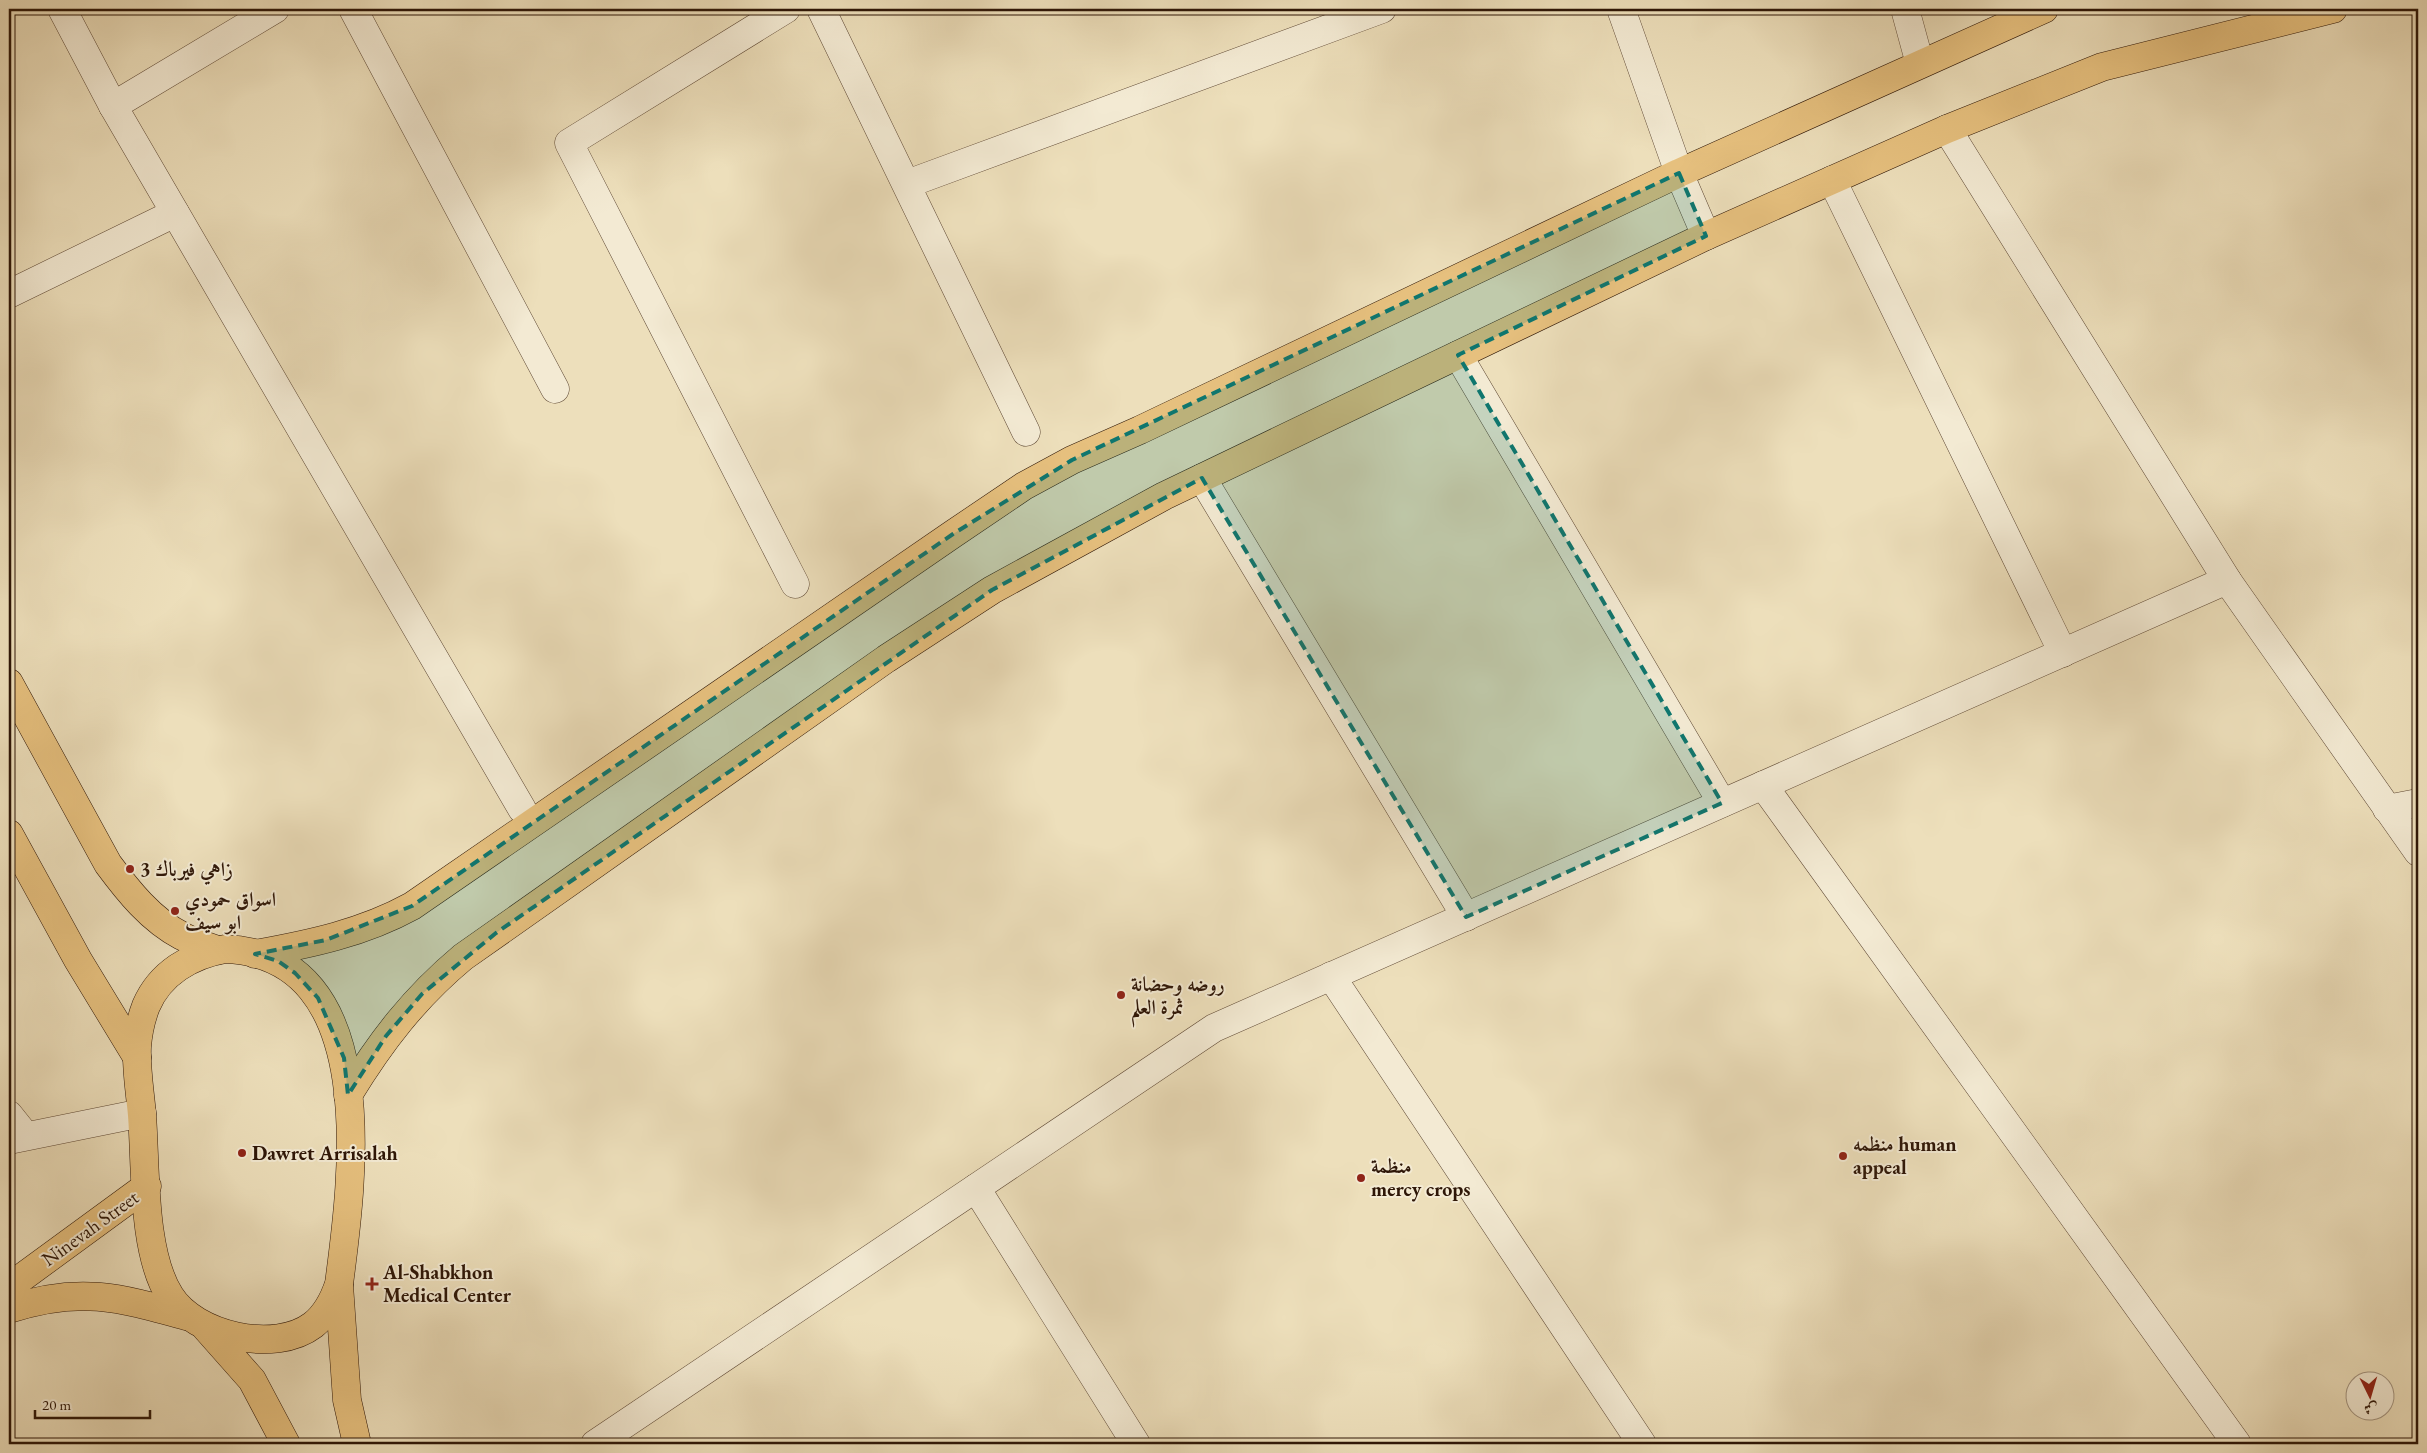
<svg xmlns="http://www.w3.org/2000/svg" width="2427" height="1453" viewBox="0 0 2427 1453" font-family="'EB Garamond',Amiri,serif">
  <rect width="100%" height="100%" fill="#eddfbb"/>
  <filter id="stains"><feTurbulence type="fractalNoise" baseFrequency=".004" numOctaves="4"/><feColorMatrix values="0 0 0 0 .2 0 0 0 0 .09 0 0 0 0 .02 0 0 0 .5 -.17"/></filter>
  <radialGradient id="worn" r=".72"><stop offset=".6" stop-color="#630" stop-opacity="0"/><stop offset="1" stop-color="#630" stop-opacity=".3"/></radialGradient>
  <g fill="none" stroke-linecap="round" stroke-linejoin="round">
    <!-- minor casing -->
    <g stroke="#5e4834" stroke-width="29">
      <g id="minor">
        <polyline points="62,9 113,106 522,809"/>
        <polyline points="353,9 555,389"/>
        <polyline points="786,9 569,143 795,584"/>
        <polyline points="821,9 1026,432"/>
        <polyline points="1621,9 1679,173 1706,236"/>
        <polyline points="1905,9 1920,64"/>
        <polyline points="113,106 275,9"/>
        <polyline points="1947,129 2227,580 2418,852"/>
        <polyline points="1832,180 2063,653"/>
        <polyline points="907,184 1382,9"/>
        <polyline points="9,294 175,213"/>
        <polyline points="1458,355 1722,803"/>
        <polyline points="1202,478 1466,917"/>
        <polyline points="1763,785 2237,1444"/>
        <polyline points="2387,809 2418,803"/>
        <polyline points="1331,976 1642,1444"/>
        <polyline points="9,1115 25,1135"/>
        <polyline points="9,1140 142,1113"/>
        <polyline points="976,1188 1136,1444"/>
        <polyline points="595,1444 1214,1028 2227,580"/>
      </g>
    </g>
    <!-- major casing -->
    <g stroke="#2e1607" stroke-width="29">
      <g id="major">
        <path d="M9,683L108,864C128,891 151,920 182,936C193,942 206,946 218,950"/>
        <polyline points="9,834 78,960 137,1057"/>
        <path d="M225,949C383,955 353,1179 339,1284C334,1299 327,1314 313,1325C275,1354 195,1336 170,1296C142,1252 146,1168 142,1115C140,1092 136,1069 137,1047C138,1033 141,1019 146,1006C160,973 191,955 225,949Z"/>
        <path d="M255,954C310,944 363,933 412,906L953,534L1024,486L1072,460L1140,430L1679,173L2044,9"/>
        <path d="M348,1095C381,1041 414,998 463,957L886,659L992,590L1164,496L1706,236L1947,129L2102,67L2333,9"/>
        <polyline points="339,1285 347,1400 357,1444"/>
        <polyline points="9,1287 147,1186"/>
        <path d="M9,1309C79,1286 118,1297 186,1316"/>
        <polyline points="206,1328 252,1380 286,1444"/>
      </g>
    </g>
    <!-- minor -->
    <use href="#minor" stroke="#f3ead3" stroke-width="28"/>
    <!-- major -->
    <use href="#major" stroke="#e6c07e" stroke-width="28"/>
  </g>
  <!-- marked area -->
  <path fill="#0f766e" fill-opacity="0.2" stroke="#0f766e" stroke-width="4" stroke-dasharray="10 6" stroke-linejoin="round" d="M1679,173L1706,236L1458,355L1722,803L1466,917L1202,478L992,590L496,933L422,994L386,1036L348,1095L344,1058L318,998L295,973L278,961L255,954L326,940L412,906L953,534L1072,460Z"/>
  <!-- markers -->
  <g fill="#8f2418" stroke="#f3ead3" stroke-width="2">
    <circle cx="130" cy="869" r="5"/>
    <circle cx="175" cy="911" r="5"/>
    <circle cx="1121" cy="995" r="5"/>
    <circle cx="242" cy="1153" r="5"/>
    <circle cx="1843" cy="1156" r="5"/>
    <circle cx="1361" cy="1178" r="5"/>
    <path d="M369.5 1276.5h5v5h5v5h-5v5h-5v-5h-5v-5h5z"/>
  </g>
  <g text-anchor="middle" stroke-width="4" stroke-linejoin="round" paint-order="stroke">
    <!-- poi labels -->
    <g font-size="20" font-weight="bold" fill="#2e1607" stroke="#f3ead3" text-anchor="start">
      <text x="140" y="876">زاهي فيرباك 3</text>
      <text x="185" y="906">اسواق حمودي<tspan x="185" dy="23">ابو سيف</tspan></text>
      <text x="1131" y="991">روضه وحضانة<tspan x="1131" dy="23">ثمرة العلم</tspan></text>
      <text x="1853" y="1151">منظمه human<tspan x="1853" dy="23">appeal</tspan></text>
      <text x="252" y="1160">Dawret Arrisalah</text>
      <text x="1371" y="1173">منظمة<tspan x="1371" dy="23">mercy crops</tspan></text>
      <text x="383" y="1279">Al-Shabkhon<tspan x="383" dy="23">Medical Center</tspan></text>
    </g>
    <!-- street labels -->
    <g font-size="20" fill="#2e1607" stroke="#f3ead3">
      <text transform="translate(90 1228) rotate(-36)" y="7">Ninevah Street</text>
    </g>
  </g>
  <!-- margin -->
  <rect width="2427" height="1453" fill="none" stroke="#eddfbb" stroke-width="30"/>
  <rect x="10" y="10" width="2407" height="1433" fill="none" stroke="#2e1607" stroke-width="2.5"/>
  <rect x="15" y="15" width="2397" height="1423" fill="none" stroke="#2e1607"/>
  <!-- north arrow -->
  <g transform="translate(2370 1396) rotate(175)"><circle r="24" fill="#f3ead3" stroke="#a49581"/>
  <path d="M0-4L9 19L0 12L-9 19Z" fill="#8f2418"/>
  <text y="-8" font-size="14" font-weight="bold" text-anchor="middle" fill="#2e1607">ش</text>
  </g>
  <!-- scale -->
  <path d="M35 1410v8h115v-8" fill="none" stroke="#2e1607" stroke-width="2.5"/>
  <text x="42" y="1410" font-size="15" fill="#2e1607" stroke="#f3ead3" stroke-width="4" paint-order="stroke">20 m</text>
  <rect width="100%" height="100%" filter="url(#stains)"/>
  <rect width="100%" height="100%" fill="url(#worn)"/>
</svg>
